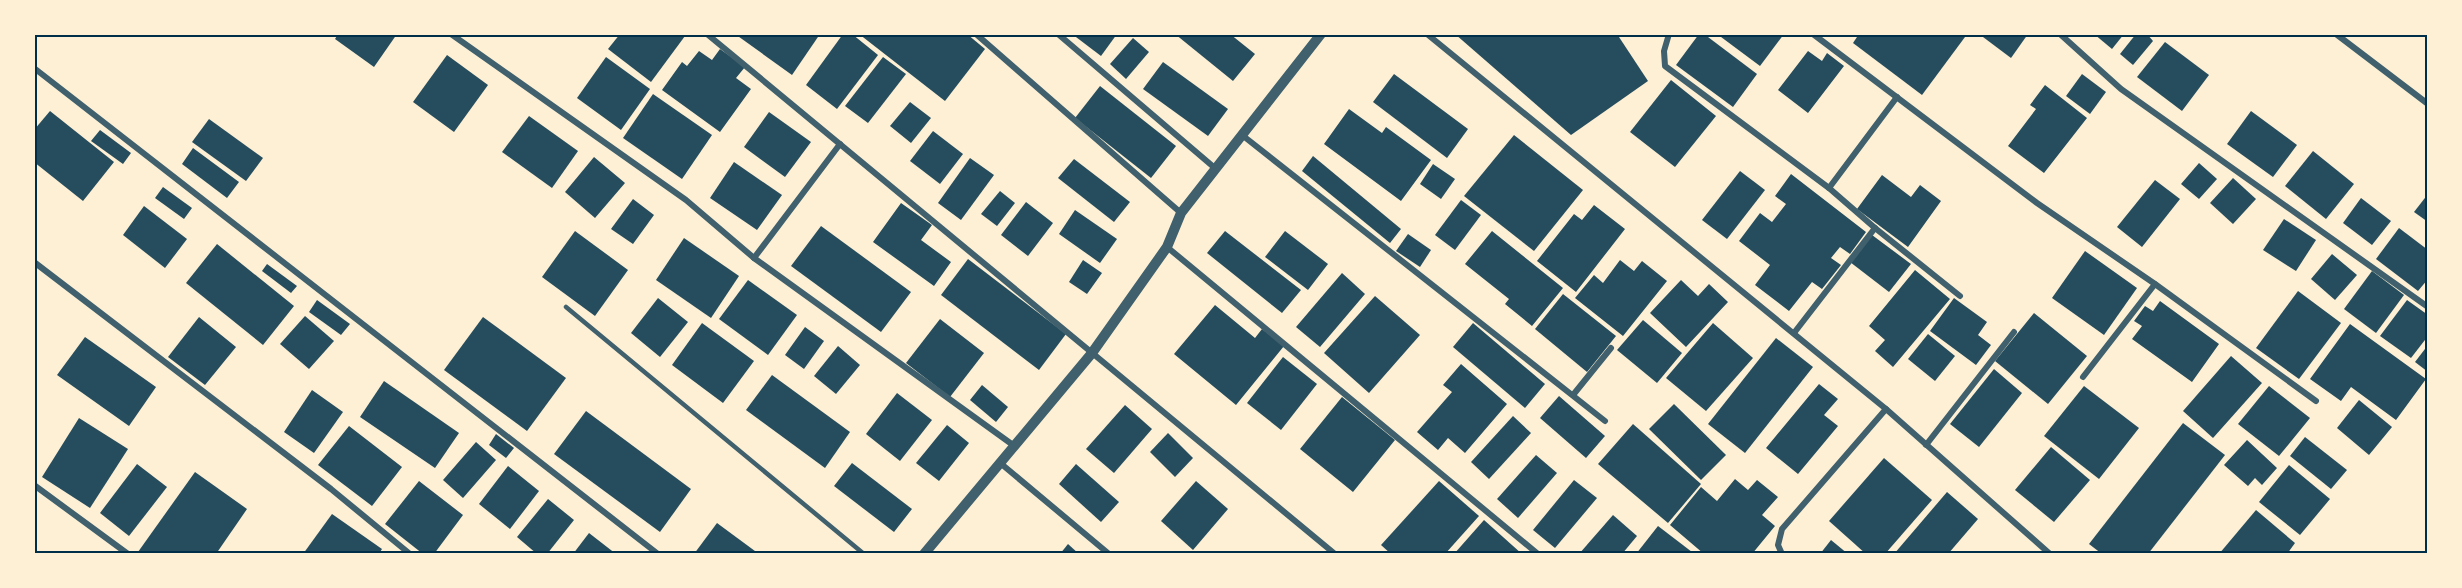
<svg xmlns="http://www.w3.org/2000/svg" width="2462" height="588" viewBox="0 0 2462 588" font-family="'Zilla Slab',serif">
  <rect width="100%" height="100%" fill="#fdf0d5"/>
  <!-- building -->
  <g fill="#264d5e">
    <polygon points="338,34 397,34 374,67 335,39"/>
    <polygon points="620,34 683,34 685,36 651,82 608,49"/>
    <polygon points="735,34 820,34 792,75"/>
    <polygon points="843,34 852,34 878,55 837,109 806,85"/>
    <polygon points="859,34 967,34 985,49 945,101"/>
    <polygon points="1072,34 1117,34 1101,56"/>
    <polygon points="1175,34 1230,34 1255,54 1233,81"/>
    <polygon points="1455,34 1617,34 1648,81 1571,135"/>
    <polygon points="1699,34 1704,34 1757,74 1733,107 1676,65"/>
    <polygon points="1717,34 1784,34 1760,66"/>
    <polygon points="1859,34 1962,34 1965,37 1922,95 1853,43"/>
    <polygon points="1979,34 2028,34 2011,58"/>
    <polygon points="2094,34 2124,34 2112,49"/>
    <polygon points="2136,34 2147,34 2153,41 2133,65 2120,54"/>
    <polygon points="1133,38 1149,52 1126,79 1110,64"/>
    <polygon points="2165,42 2209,75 2182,111 2137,77"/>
    <polygon points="720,49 745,67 736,78 751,89 720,132 662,90 682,62 687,66 699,51 712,60"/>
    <polygon points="1808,51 1822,61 1827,53 1844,66 1808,113 1778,90"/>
    <polygon points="447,55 488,85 454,132 413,102"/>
    <polygon points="606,57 650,89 621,130 577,98"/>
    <polygon points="883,57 906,74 868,123 845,106"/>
    <polygon points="1163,62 1228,109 1208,136 1143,89"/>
    <polygon points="1394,74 1468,129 1447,158 1373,102"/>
    <polygon points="2082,74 2106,92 2090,114 2066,96"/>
    <polygon points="1671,80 1716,116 1675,167 1630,132"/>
    <polygon points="2045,85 2087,118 2044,173 2008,146 2036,109 2030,105"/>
    <polygon points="1100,86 1176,146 1151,178 1075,118"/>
    <polygon points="653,94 712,135 682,179 623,138"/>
    <polygon points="910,102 931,118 911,143 890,126"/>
    <polygon points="1349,109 1382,133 1386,127 1431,160 1401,201 1324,144"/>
    <polygon points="50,111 114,162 83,201 34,162 34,130"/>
    <polygon points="2251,111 2297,145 2273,177 2227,144"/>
    <polygon points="769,112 811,142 785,177 744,147"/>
    <polygon points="529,116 578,151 552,188 502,152"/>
    <polygon points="209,119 263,158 246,181 192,142"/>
    <polygon points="100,130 131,153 123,164 91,141"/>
    <polygon points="933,131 963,154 940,184 910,161"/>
    <polygon points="1514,135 1583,190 1534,251 1464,196"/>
    <polygon points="193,148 239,182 227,198 182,164"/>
    <polygon points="2313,151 2354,184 2326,219 2285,186"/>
    <polygon points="1313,156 1401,229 1390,243 1302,171"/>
    <polygon points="594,157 625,183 595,218 565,192"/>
    <polygon points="970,158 994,175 961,220 938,203"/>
    <polygon points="1074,159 1130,202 1114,222 1058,178"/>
    <polygon points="734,162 782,195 757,230 710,198"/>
    <polygon points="2199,163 2217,179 2199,199 2181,184"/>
    <polygon points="1433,164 1455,179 1441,199 1420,184"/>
    <polygon points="1740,171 1765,190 1727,239 1702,220"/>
    <polygon points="1791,174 1866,232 1850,254 1840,247 1831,258 1841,265 1822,289 1812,282 1789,311 1755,285 1770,265 1739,241 1760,213 1772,222 1786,204 1775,196"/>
    <polygon points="1882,175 1911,197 1920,185 1941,201 1908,247 1857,209"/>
    <polygon points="2233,178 2256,199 2233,224 2210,203"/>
    <polygon points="2155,180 2180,199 2142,247 2117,227"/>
    <polygon points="163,187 192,208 184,219 155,198"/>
    <polygon points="1000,191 1015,203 997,226 981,214"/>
    <polygon points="2428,194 2428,222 2414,212"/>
    <polygon points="2361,198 2391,221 2372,245 2343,223"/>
    <polygon points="633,199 654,215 633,244 611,229"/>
    <polygon points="1461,200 1481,215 1455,250 1435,235"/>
    <polygon points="1026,202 1053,223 1028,256 1001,235"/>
    <polygon points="901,203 932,225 921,240 951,262 934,286 873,242"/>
    <polygon points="1594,205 1625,229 1576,292 1537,261 1574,214 1582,220"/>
    <polygon points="144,206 187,239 165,268 123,235"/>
    <polygon points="1075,210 1117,239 1100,263 1059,234"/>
    <polygon points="2284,219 2316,240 2296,271 2263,250"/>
    <polygon points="821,226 911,292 881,332 791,266"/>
    <polygon points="2399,228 2428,250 2428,279 2418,291 2376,259"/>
    <polygon points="575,231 628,270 595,316 542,277"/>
    <polygon points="1225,231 1301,290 1282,313 1207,253"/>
    <polygon points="1285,231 1328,264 1308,290 1265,257"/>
    <polygon points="1492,231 1563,288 1532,326 1505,304 1509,299 1465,264"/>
    <polygon points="1408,234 1431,250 1420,267 1396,251"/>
    <polygon points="1872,235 1911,264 1889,292 1850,262"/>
    <polygon points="684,238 739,276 711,318 656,280"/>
    <polygon points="217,244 294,306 263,345 186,283"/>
    <polygon points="2085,251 2137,288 2104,335 2052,298"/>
    <polygon points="2332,254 2357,275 2335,300 2311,279"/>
    <polygon points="968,259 1066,334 1039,370 941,295"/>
    <polygon points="1083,260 1102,273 1087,294 1069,282"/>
    <polygon points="1620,260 1634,271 1642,261 1667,281 1623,336 1575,298 1594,275 1603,283"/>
    <polygon points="267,264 297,286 291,293 262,271"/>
    <polygon points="1915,270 1950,299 1893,367 1875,351 1885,340 1869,326"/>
    <polygon points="2372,271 2404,295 2376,333 2344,309"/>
    <polygon points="1342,273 1365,294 1320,347 1296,327"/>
    <polygon points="748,280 797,315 768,355 719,319"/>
    <polygon points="1681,280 1698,296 1709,284 1728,302 1686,347 1650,313"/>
    <polygon points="2298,291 2341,323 2299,379 2256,348"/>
    <polygon points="1563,294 1616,336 1587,372 1535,329"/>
    <polygon points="1375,296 1420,335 1369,393 1324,353"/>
    <polygon points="658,298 688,322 660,357 631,333"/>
    <polygon points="1954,298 1987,322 1978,335 1991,345 1976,365 1930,331"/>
    <polygon points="317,300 350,324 341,335 309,312"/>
    <polygon points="2407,300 2428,315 2428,336 2411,358 2380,336"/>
    <polygon points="2160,301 2219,344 2192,382 2132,339 2142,326 2134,321 2145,306 2153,311"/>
    <polygon points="1215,305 1255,338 1262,329 1284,346 1236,405 1174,354"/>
    <polygon points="2034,313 2087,356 2048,404 1995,361"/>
    <polygon points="305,316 334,341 309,369 280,344"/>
    <polygon points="199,317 236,347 205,385 168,357"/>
    <polygon points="483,317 566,378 527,431 444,370"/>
    <polygon points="940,319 984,353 950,397 906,363"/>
    <polygon points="1643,320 1682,353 1657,383 1617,350"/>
    <polygon points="702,323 754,361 723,403 672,365"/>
    <polygon points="1473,323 1545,384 1525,408 1453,347"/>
    <polygon points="1713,323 1753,358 1706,411 1666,378"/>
    <polygon points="2350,324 2426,379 2396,420 2351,387 2341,401 2310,379"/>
    <polygon points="805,327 824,341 804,369 785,355"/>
    <polygon points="1928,334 1955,356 1935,381 1908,359"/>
    <polygon points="85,337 156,387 129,426 57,375"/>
    <polygon points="1776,338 1813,367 1745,453 1708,424"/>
    <polygon points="2428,345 2428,372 2415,362"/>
    <polygon points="838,346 860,365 836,394 814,376"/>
    <polygon points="2231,356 2262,383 2213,438 2183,411"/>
    <polygon points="1283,357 1317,384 1281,430 1247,403"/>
    <polygon points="1461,364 1507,404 1465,453 1448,438 1438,450 1417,432 1452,392 1443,385"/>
    <polygon points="1994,369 2022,393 1979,447 1950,424"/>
    <polygon points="772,375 850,432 825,468 746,410"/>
    <polygon points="384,381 459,433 435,468 360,417"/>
    <polygon points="1819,384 1838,399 1824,415 1838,426 1798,474 1766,448"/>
    <polygon points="982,385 1008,407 996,422 970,400"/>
    <polygon points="2084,386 2139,428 2099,479 2044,436"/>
    <polygon points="2269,386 2310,418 2279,456 2238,424"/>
    <polygon points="312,390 343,412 314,453 284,432"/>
    <polygon points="897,393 932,420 900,461 866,434"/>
    <polygon points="1559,396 1605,436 1586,458 1540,418"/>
    <polygon points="1342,397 1395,440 1353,492 1300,449"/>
    <polygon points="2359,400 2392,427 2369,455 2337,428"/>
    <polygon points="1674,404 1726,455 1701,480 1649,429"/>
    <polygon points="1125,405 1152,429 1114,473 1086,449"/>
    <polygon points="586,411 691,489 660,532 554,454"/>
    <polygon points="1513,416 1531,433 1489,479 1471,462"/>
    <polygon points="79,418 128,449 90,508 42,477"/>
    <polygon points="2183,423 2225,455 2148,554 2102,554 2089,544"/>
    <polygon points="1633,424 1701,484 1668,523 1598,464"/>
    <polygon points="947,425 969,443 939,481 916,463"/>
    <polygon points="349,426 402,467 372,506 318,465"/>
    <polygon points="1168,433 1193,458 1175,477 1150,452"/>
    <polygon points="496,434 514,448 506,458 489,445"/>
    <polygon points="2305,437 2347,470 2331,489 2290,456"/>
    <polygon points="2247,440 2277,468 2262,485 2255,478 2248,486 2224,465"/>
    <polygon points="476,442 496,460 463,498 443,480"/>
    <polygon points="2051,447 2090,480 2054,522 2015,490"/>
    <polygon points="1536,455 1557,473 1518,518 1497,499"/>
    <polygon points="1884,458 1932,500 1885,554 1866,554 1829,521"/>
    <polygon points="852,463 912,509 894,532 834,486"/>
    <polygon points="137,464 167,487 129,536 100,513"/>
    <polygon points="1076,464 1119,502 1101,522 1059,484"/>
    <polygon points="2289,465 2330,499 2300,535 2259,502"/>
    <polygon points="508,466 539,491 510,529 479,504"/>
    <polygon points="195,472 247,509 216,554 140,554 138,552"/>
    <polygon points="1735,479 1748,490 1757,480 1778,497 1762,515 1775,526 1752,554 1704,554 1670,525 1701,487 1717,501"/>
    <polygon points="1574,480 1597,498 1555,548 1533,530"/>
    <polygon points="419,481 463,515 434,554 423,554 385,524"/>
    <polygon points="1196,481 1228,509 1193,550 1161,521"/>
    <polygon points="1439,481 1479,516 1445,554 1391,554 1381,545"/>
    <polygon points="1947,492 1978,519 1948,554 1894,554"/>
    <polygon points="548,499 574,520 547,554 537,554 517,537"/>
    <polygon points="2256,510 2295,543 2287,554 2219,554"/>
    <polygon points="332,514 382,549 379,554 303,554"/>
    <polygon points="1613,515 1637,536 1622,554 1579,554"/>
    <polygon points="1484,520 1522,554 1454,554"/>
    <polygon points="717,523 759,554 694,554"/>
    <polygon points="1658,526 1692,552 1690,554 1636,554"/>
    <polygon points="589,533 616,554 573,554"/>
    <polygon points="1831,540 1848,554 1820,554"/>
    <polygon points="1068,544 1079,554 1060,554"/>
  </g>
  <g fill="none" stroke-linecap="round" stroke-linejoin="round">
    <!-- service -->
    <polyline stroke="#3f606c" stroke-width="4.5" points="566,307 864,554"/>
    <!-- minor -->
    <g stroke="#3f606c" stroke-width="6">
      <polyline points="451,34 686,200 754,258 1013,445"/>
      <polyline points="707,34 1335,554"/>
      <polyline points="976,34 1181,213"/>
      <polyline points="1058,34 1216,169"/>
      <polyline points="1427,34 1886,409 2050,554"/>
      <polyline points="1669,34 1664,51 1665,66 1829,188 1875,228 1960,296"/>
      <polyline points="1813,34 2037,203 2155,284 2316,401"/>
      <polyline points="2060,34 2121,89 2428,307"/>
      <polyline points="2336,34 2428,104"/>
      <polyline points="34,68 658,554"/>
      <polyline points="1242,135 1605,421"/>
      <polyline points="1829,188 1897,97"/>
      <polyline points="1167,247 1538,554"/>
      <polyline points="754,258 840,144"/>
      <polyline points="34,262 331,489 410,554"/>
      <polyline points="1794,333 1875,228"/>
      <polyline points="2083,377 2155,284"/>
      <polyline points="1573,395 1611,348"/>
      <polyline points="1926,445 2014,332"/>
      <polyline points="999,462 1109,554"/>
      <polyline points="34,485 128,554"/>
      <polyline points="1782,554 1778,545 1782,529 1886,409"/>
    </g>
    <!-- tertiary -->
    <polyline stroke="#3f606c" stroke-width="10" points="924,554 1092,353 1167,247 1181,213 1321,34"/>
  </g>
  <!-- border -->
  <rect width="2462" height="588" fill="none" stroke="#fdf0d5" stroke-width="72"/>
  <rect x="36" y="36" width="2390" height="516" fill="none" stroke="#003049" stroke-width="2"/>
</svg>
